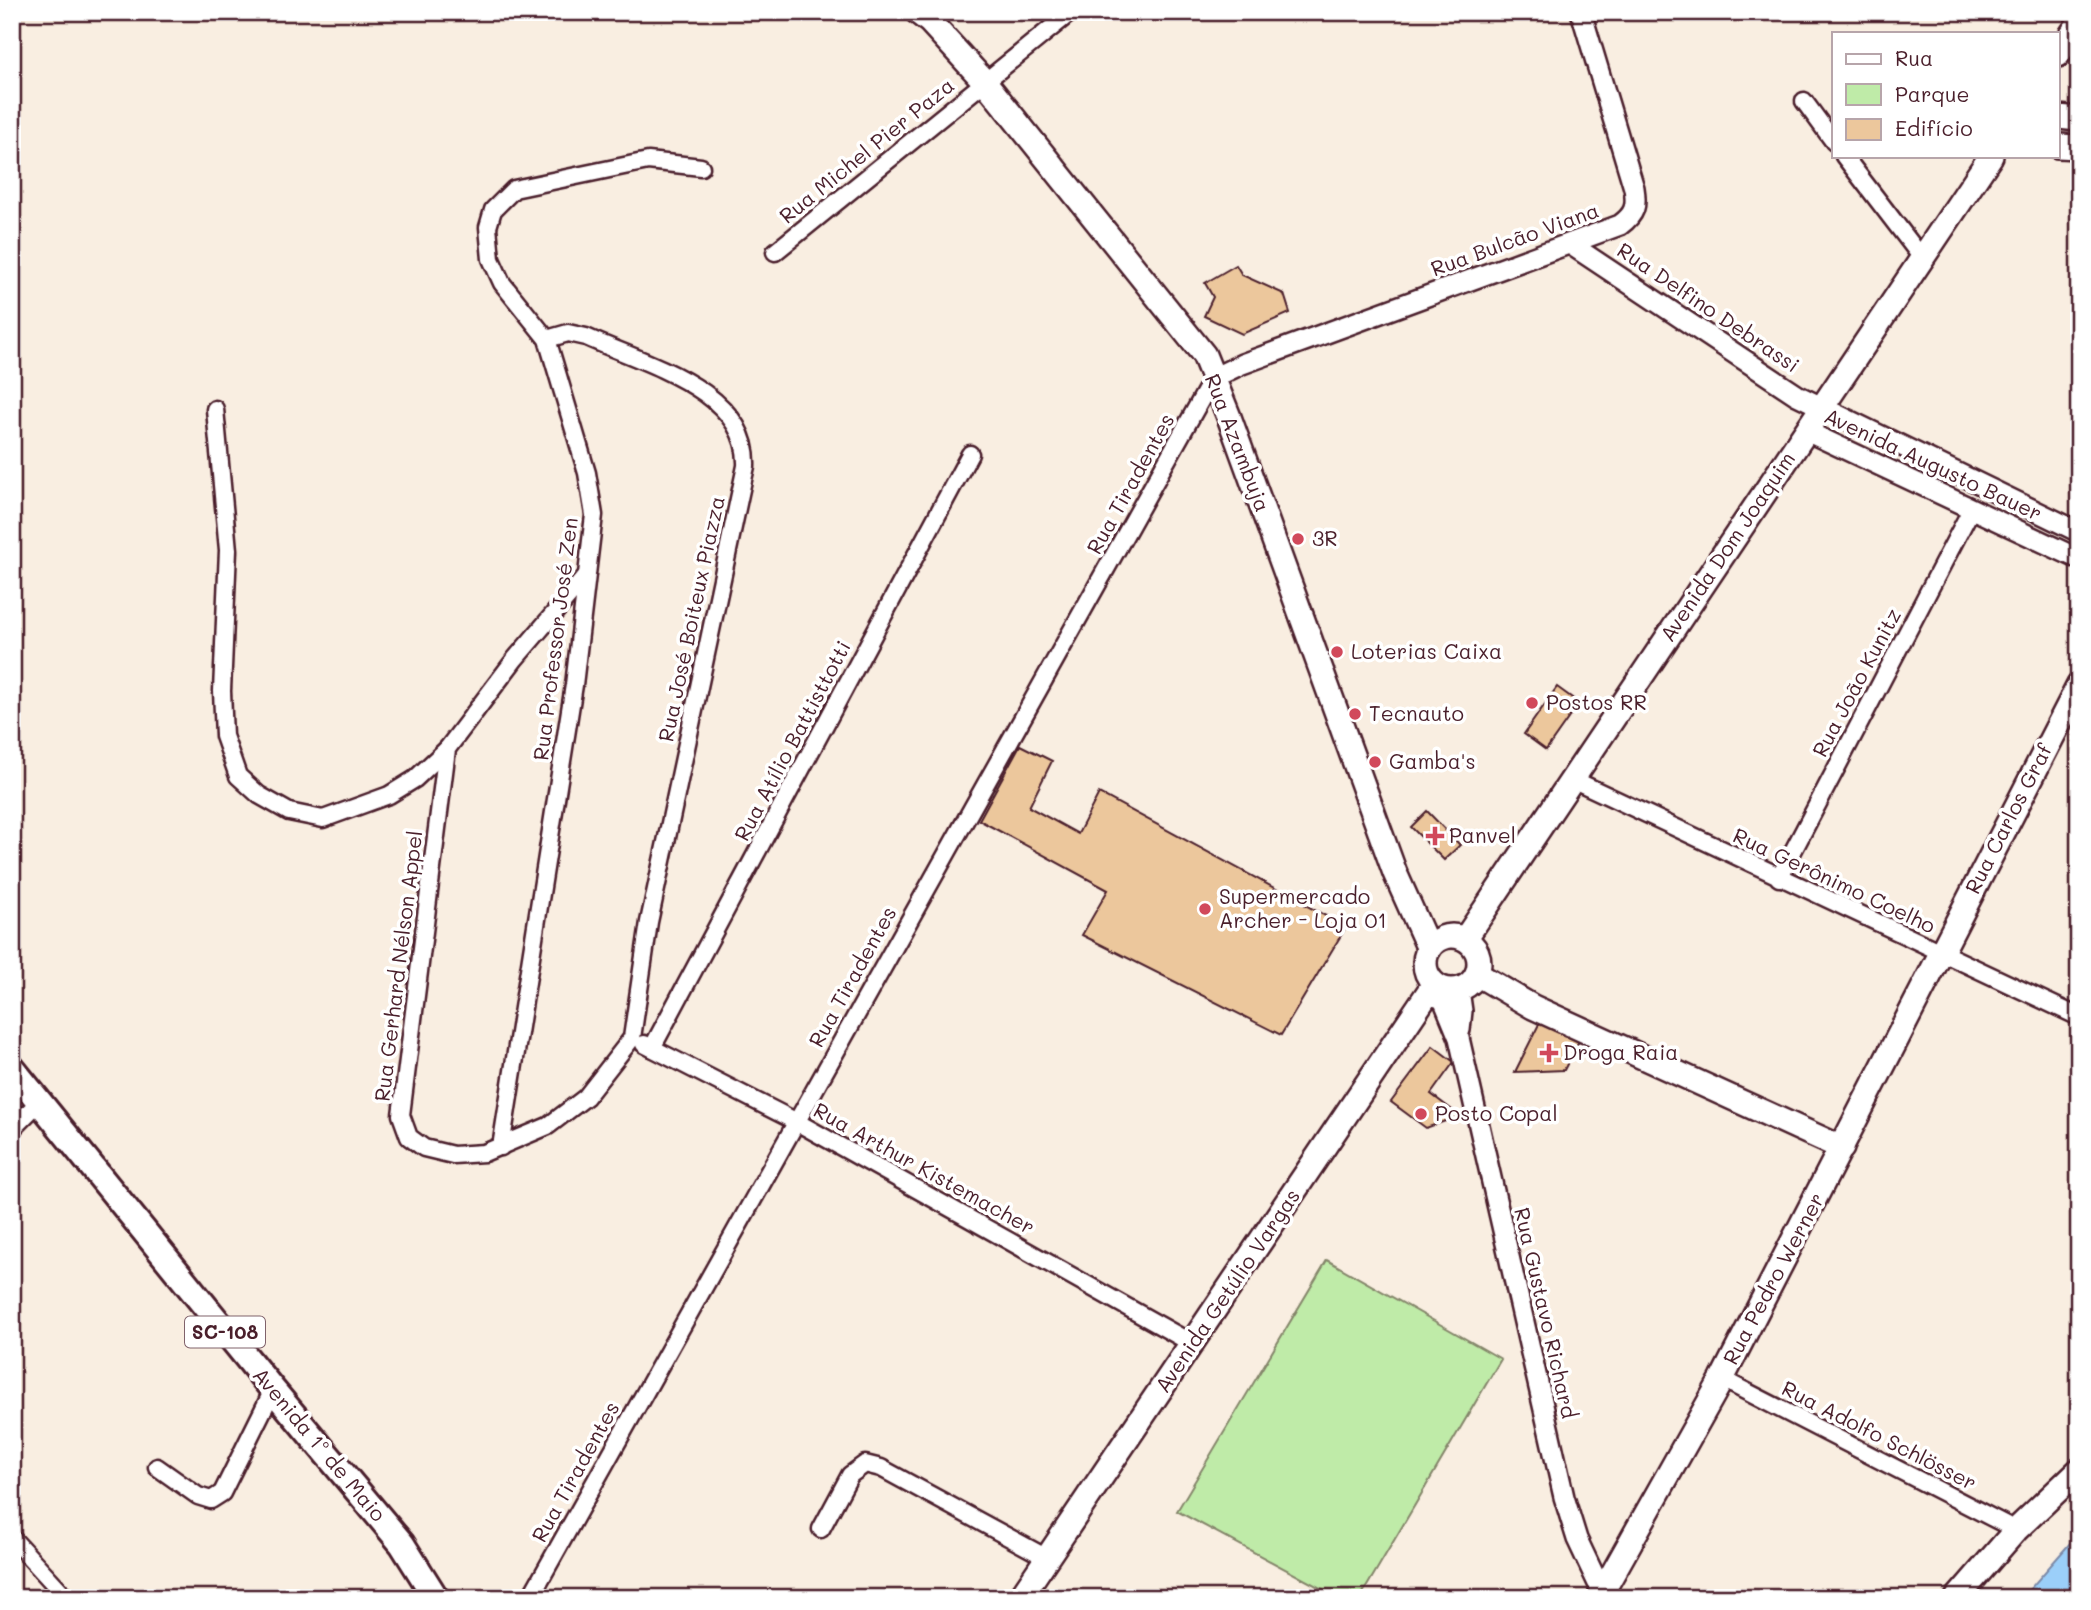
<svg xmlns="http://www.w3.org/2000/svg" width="2091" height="1610" viewBox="0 0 2091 1610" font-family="Mali,sans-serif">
  <rect width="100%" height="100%" fill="#f9eee1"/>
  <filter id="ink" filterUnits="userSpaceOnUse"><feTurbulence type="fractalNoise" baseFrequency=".0143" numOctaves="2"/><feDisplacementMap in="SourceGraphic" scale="14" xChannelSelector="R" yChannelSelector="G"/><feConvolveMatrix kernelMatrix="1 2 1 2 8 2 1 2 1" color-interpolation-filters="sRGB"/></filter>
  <g filter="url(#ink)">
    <!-- green -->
    <polygon fill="#bfeba8" stroke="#84856a" stroke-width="2" points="1327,1260 1501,1359 1360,1598 1339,1598 1177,1511"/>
    <!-- water -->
    <polygon fill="#9bcff9" stroke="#7b89a7" stroke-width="2" points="2079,1533 2079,1598 2022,1598"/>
    <!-- building -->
    <g fill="#ecc79c" stroke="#4a1f2b" stroke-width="2">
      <polygon points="1236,265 1242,275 1284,294 1290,313 1242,334 1204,316 1213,297 1205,283"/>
      <polygon points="1557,687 1579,703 1546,750 1524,734"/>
      <polygon points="1020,745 1052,761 1029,807 1078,834 1099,793 1346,927 1281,1035 1082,935 1108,890 979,820"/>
      <polygon points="1427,811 1460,845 1444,860 1411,827"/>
      <polygon points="1541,1020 1580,1039 1564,1070 1515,1072"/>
      <polygon points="1433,1046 1454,1062 1431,1094 1460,1116 1426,1128 1391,1102"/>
    </g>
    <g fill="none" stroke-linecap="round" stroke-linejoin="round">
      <!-- minor casing -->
      <g stroke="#4a1f2b" stroke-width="21">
        <g id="minor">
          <polyline points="1804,101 1834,142"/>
          <polyline points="1844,156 1922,258"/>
          <polyline points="775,252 1071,12"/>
          <path d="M547,339L568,333L586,337C643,363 749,390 746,466L649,922L632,1038"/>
          <polyline points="215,409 228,550 222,691 224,736 238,776 259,795 289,812 323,819 389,795 415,779 447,749"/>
          <polyline points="586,576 515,659 447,749 401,1115 409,1137 424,1148 453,1155 484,1153 548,1126 586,1097 632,1038"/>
          <polyline points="1572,779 2079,1017"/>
          <polyline points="1779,878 1972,508"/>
          <polyline points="644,1044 795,1121 1193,1344"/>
          <polyline points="652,1048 970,454"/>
          <polyline points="12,1129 39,1102"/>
          <polyline points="501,1147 574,685 594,515 587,473 547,339 502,283 491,259 488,227 493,210 514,189 648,161 701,167"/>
          <polyline points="1722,1379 2016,1530"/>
          <polyline points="157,1467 198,1496 211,1500 222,1493 273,1390"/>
          <polyline points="821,1529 850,1475 865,1464 881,1468 1047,1558"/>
          <polyline points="12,1538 67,1598"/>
          <polyline points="530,1598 1213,378"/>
        </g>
      </g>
      <!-- tertiary casing -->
      <g stroke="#4a1f2b" stroke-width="24">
        <g id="tertiary">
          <polyline points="1570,244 1797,395 2079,532"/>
          <path d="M1213,378L1242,364L1620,225C1635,214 1637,206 1634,188L1581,12"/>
          <polyline points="1806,431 2079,559"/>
          <polyline points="1459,990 1462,1011 1460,1030"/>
          <polyline points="1426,998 1434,996 1443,999 1459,1038 1564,1497 1577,1539 1602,1592"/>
        </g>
      </g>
      <!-- secondary casing -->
      <g stroke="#4a1f2b" stroke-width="28">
        <g id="secondary">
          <polyline points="917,12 930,22 985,82 1204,355 1229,417 1395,873 1429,949"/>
          <polyline points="2058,55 2079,23"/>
          <polyline points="2058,117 2079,119"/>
          <polyline points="2058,146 2079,147"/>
          <circle cx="1452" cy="963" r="27"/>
          <polyline points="1465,939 1991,156"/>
          <polyline points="1477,974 1533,1007 1842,1148"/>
          <polyline points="1020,1598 1434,984"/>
          <polyline points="1599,1598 1722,1379 2079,685"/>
          <polyline points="1957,1598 2016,1530 2079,1470"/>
        </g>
      </g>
      <!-- primary casing -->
      <g stroke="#4a1f2b" stroke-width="30">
        <polyline id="primary" points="12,1068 273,1390 402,1544 436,1598"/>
      </g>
      <!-- minor -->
      <use href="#minor" stroke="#fff" stroke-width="16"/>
      <!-- tertiary -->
      <use href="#tertiary" stroke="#fff" stroke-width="19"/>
      <!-- secondary -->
      <use href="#secondary" stroke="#fff" stroke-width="23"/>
      <!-- primary -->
      <use href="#primary" stroke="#fff" stroke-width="24"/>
    </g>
  </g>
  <!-- markers -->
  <g fill="#d1495b" stroke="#fff" stroke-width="2.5">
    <circle cx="1298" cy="539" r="7"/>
    <circle cx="1337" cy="652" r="7"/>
    <circle cx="1532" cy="703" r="7"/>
    <circle cx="1355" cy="714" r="7"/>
    <circle cx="1375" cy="762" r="7"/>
    <path d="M1431.5 825.5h7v7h7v7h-7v7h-7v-7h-7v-7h7z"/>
    <circle cx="1205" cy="909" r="7"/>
    <path d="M1545.5 1042.5h7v7h7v7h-7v7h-7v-7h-7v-7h7z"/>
    <circle cx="1421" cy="1114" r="7"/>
  </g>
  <g text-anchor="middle" stroke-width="7" stroke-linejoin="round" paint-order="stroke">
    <!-- shield labels -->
    <rect fill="#fff" stroke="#80626b" stroke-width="2" x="185" y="1316.5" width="80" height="31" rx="5"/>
    <g font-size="19" font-weight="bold" fill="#4a1f2b">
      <text x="225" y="1339">SC-108</text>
    </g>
    <!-- street labels -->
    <g font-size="21" fill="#4a1f2b" stroke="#fff">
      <text transform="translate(867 151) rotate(-39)" y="7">Rua Michel Pier Paza</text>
      <text transform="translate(1515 240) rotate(-20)" y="7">Rua Bulcão Viana</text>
      <text transform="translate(1708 308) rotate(34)" y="7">Rua Delfino Debrassi</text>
      <text transform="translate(1237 443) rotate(69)" y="7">Rua Azambuja</text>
      <text transform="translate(1933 465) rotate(25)" y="7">Avenida Augusto Bauer</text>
      <text transform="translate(1131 484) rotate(-61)" y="7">Rua Tiradentes</text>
      <text transform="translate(1728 547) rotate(-56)" y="7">Avenida Dom Joaquim</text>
      <text transform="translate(692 619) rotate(-78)" y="7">Rua José Boiteux Piazza</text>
      <text transform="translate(556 639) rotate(-83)" y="7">Rua Professor José Zen</text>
      <text transform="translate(1857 683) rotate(-62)" y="7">Rua João Kunitz</text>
      <text transform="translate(793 741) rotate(-62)" y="7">Rua Atílio Battisttotti</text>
      <text transform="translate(2009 819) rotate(-63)" y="7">Rua Carlos Graf</text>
      <text transform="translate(1834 881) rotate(25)" y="7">Rua Gerônimo Coelho</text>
      <text transform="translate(399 966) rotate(-83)" y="7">Rua Gerhard Nélson Appel</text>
      <text transform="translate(853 977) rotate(-61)" y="7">Rua Tiradentes</text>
      <text transform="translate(924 1169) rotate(29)" y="7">Rua Arthur Kistemacher</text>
      <text transform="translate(1774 1279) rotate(-62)" y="7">Rua Pedro Werner</text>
      <text transform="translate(1228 1291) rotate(-56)" y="7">Avenida Getúlio Vargas</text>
      <text transform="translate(1545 1313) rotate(77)" y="7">Rua Gustavo Richard</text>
      <text transform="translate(1879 1436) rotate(27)" y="7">Rua Adolfo Schlösser</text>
      <text transform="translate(319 1445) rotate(50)" y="7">Avenida 1º de Maio</text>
      <text transform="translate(576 1472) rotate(-61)" y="7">Rua Tiradentes</text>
    </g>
    <!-- poi labels -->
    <g font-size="21" fill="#4a1f2b" stroke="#fff" text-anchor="start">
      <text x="1312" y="546">3R</text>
      <text x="1351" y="659">Loterias Caixa</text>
      <text x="1546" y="710">Postos RR</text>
      <text x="1369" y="721">Tecnauto</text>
      <text x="1389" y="769">Gamba's</text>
      <text x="1449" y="843">Panvel</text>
      <text x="1219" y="904">Supermercado<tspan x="1219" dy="24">Archer - Loja 01</tspan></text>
      <text x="1563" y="1060">Droga Raia</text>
      <text x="1435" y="1121">Posto Copal</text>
    </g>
  </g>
  <!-- margin -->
  <rect width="2091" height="1610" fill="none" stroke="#fff" stroke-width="42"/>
  <rect x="21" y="21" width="2049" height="1568" fill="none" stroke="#4a1f2b" stroke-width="2.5" filter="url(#ink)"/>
  <!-- legend -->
  <rect x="1832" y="32" width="228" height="126" fill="#ffffff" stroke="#b7a5aa" stroke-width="2"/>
  <rect x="1846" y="54" width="35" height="10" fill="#ffffff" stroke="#b7a5aa" stroke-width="2"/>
  <text x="1895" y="66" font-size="21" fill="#4a1f2b">Rua</text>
  <rect x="1846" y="84" width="35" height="21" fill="#bfeba8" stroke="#b7a5aa" stroke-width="2"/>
  <text x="1895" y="102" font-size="21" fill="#4a1f2b">Parque</text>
  <rect x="1846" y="119" width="35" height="21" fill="#ecc79c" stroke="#b7a5aa" stroke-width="2"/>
  <text x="1895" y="136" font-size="21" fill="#4a1f2b">Edifício</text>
</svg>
